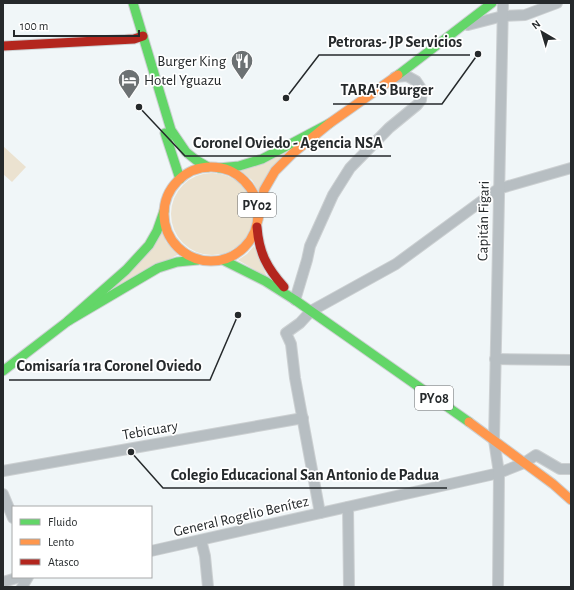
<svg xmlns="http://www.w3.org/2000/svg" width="574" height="590" viewBox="0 0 574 590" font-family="'Alegreya Sans',sans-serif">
  <rect width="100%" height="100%" fill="#f0f6f8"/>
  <!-- green -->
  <g fill="#ebe2d0">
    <polygon points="3,146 26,167 12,182 3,174"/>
    <polygon points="287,152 259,192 252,180 241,171"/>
    <circle cx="212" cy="214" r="41"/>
    <polygon points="162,229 166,242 179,254 111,290"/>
    <polygon points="254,246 267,277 238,260 247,254"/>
  </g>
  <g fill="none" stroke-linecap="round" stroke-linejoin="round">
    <!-- street casing -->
    <g stroke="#ccd0d2" stroke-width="12">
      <g id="street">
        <polyline points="468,25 503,16 525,15 557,3"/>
        <polyline points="295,300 307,260 310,246 333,195 350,168 389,128 417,105 421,100 422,90 416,81 407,76 395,77"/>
        <polyline points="495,359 571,360"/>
        <polyline points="3,471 303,418"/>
        <polyline points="3,494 13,518"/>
        <polyline points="348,507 349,587"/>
        <polyline points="320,513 295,378 291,344 286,333 300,323 311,311 396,264 498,189 571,168"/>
        <polyline points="201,540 205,556 208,587"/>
        <polyline points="151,551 499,473 524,463 536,455 560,469 571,469"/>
        <polyline points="3,582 20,577"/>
        <polyline points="22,587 28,577"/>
        <polyline points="498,587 499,473 494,440 503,3"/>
      </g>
    </g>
    <!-- fast casing -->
    <g stroke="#ccd0d2" stroke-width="11">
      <g id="fast">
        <polyline points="133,3 171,130 186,152 196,160 208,167"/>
        <polyline points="398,75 492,3"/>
        <polyline points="165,133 180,179"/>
        <polyline points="219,168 239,166 262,159 330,123"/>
        <polyline points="223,260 265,281 295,300 469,422"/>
        <polyline points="68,321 158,268 177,262 198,260"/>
        <polyline points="3,371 68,321 126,270 149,245 157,231 164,211"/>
      </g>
    </g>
    <!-- slow casing -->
    <g stroke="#ccd0d2" stroke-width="11">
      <g id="slow">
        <circle cx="211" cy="214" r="47"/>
        <polyline points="258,220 264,190 275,171 292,154 330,123 398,75"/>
        <polyline points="469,422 553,484 571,500"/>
      </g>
    </g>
    <!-- jam casing -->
    <g stroke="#ccd0d2" stroke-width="11">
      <g id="jam">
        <polyline points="3,46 134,39 143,36"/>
        <path d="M257,227C259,253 267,268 284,287"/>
      </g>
    </g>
    <!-- street -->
    <use href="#street" stroke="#b7bec2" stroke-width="10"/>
    <!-- fast -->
    <use href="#fast" stroke="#63d668" stroke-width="9"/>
    <!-- slow -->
    <use href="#slow" stroke="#ff974d" stroke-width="9"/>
    <!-- jam -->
    <use href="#jam" stroke="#b3261e" stroke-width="9"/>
  </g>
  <!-- icons -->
  <defs>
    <g id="restaurant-pin" transform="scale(1.15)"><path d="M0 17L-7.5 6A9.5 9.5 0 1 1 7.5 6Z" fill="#6c7173" stroke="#fff"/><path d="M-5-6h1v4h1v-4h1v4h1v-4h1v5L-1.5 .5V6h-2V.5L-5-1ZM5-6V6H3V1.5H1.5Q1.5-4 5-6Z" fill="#fff"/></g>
    <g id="hotel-pin" transform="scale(1.15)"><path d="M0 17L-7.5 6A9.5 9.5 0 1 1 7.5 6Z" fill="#6c7173" stroke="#fff"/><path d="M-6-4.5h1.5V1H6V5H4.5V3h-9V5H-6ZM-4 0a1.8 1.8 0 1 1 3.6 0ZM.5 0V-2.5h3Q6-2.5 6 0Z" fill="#fff"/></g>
  </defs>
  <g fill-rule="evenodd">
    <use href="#restaurant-pin" x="242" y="61"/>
    <use href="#hotel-pin" x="129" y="80"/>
  </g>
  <g text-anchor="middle" stroke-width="3.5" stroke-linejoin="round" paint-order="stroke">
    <!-- shield labels -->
    <g fill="#fff" stroke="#66696b" stroke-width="1">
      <rect x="238" y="193" width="38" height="24" rx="3"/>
      <rect x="415" y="386" width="38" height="24" rx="3"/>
    </g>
    <g font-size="14" font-weight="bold" fill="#25292b">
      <text x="257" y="210">PY02</text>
      <text x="434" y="403">PY08</text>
    </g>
    <!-- poi labels -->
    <g font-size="15" fill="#25292b" stroke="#fff" text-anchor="end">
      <text x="226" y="66">Burger King</text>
      <text x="144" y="85" text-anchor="start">Hotel Yguazu</text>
    </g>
    <!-- street labels -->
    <g font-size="15" fill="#25292b" stroke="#fff">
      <text transform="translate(483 221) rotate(-89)" y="5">Capitán Figari</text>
      <text transform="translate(150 430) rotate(-10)" y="5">Tebicuary</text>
      <text transform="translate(241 516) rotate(-13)" y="5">General Rogelio Benítez</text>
    </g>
  </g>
  <!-- callouts -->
  <path fill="none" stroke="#25292b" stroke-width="1.5" d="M286 98L319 55H470M478 54L442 104H333M139 107L185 156H391M238 315L210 380H9M131 452L163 488H447"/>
  <g fill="#25292b" stroke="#fff" stroke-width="1.5">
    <circle cx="286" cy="98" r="4"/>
    <circle cx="478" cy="54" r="4"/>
    <circle cx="139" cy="107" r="4"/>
    <circle cx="238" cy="315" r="4"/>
    <circle cx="131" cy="452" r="4"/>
  </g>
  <g font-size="16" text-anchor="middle" font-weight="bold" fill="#25292b" stroke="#fff" stroke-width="3.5" stroke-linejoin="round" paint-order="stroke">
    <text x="395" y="47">Petroras- JP Servicios</text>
    <text x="387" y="95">TARA'S Burger</text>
    <text x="288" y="148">Coronel Oviedo - Agencia NSA</text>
    <text x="109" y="371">Comisaría 1ra Coronel Oviedo</text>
    <text x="305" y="480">Colegio Educacional San Antonio de Padua</text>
  </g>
  <!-- border -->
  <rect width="574" height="590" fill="none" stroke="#25292b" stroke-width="8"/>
  <!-- legend -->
  <rect x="12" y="506" width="140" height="72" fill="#ffffff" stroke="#a8a9aa"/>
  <rect x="20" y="519" width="20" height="6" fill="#63d668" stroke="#a8a9aa"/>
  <text x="48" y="526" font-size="12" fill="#25292b">Fluido</text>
  <rect x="20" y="539" width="20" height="6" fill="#ff974d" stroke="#a8a9aa"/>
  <text x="48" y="546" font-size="12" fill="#25292b">Lento</text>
  <rect x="20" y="559" width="20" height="6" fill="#b3261e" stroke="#a8a9aa"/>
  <text x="48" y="566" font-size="12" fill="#25292b">Atasco</text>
  <!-- north arrow -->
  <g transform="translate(542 32) rotate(322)" stroke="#ffffff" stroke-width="3" paint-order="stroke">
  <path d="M0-3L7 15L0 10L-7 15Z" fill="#25292b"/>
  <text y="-6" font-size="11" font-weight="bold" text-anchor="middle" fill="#25292b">N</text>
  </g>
  <!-- scale -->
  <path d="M14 30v6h125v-6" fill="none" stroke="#25292b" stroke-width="2"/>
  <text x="20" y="30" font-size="12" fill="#25292b" stroke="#ffffff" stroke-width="3" paint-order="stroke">100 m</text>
</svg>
